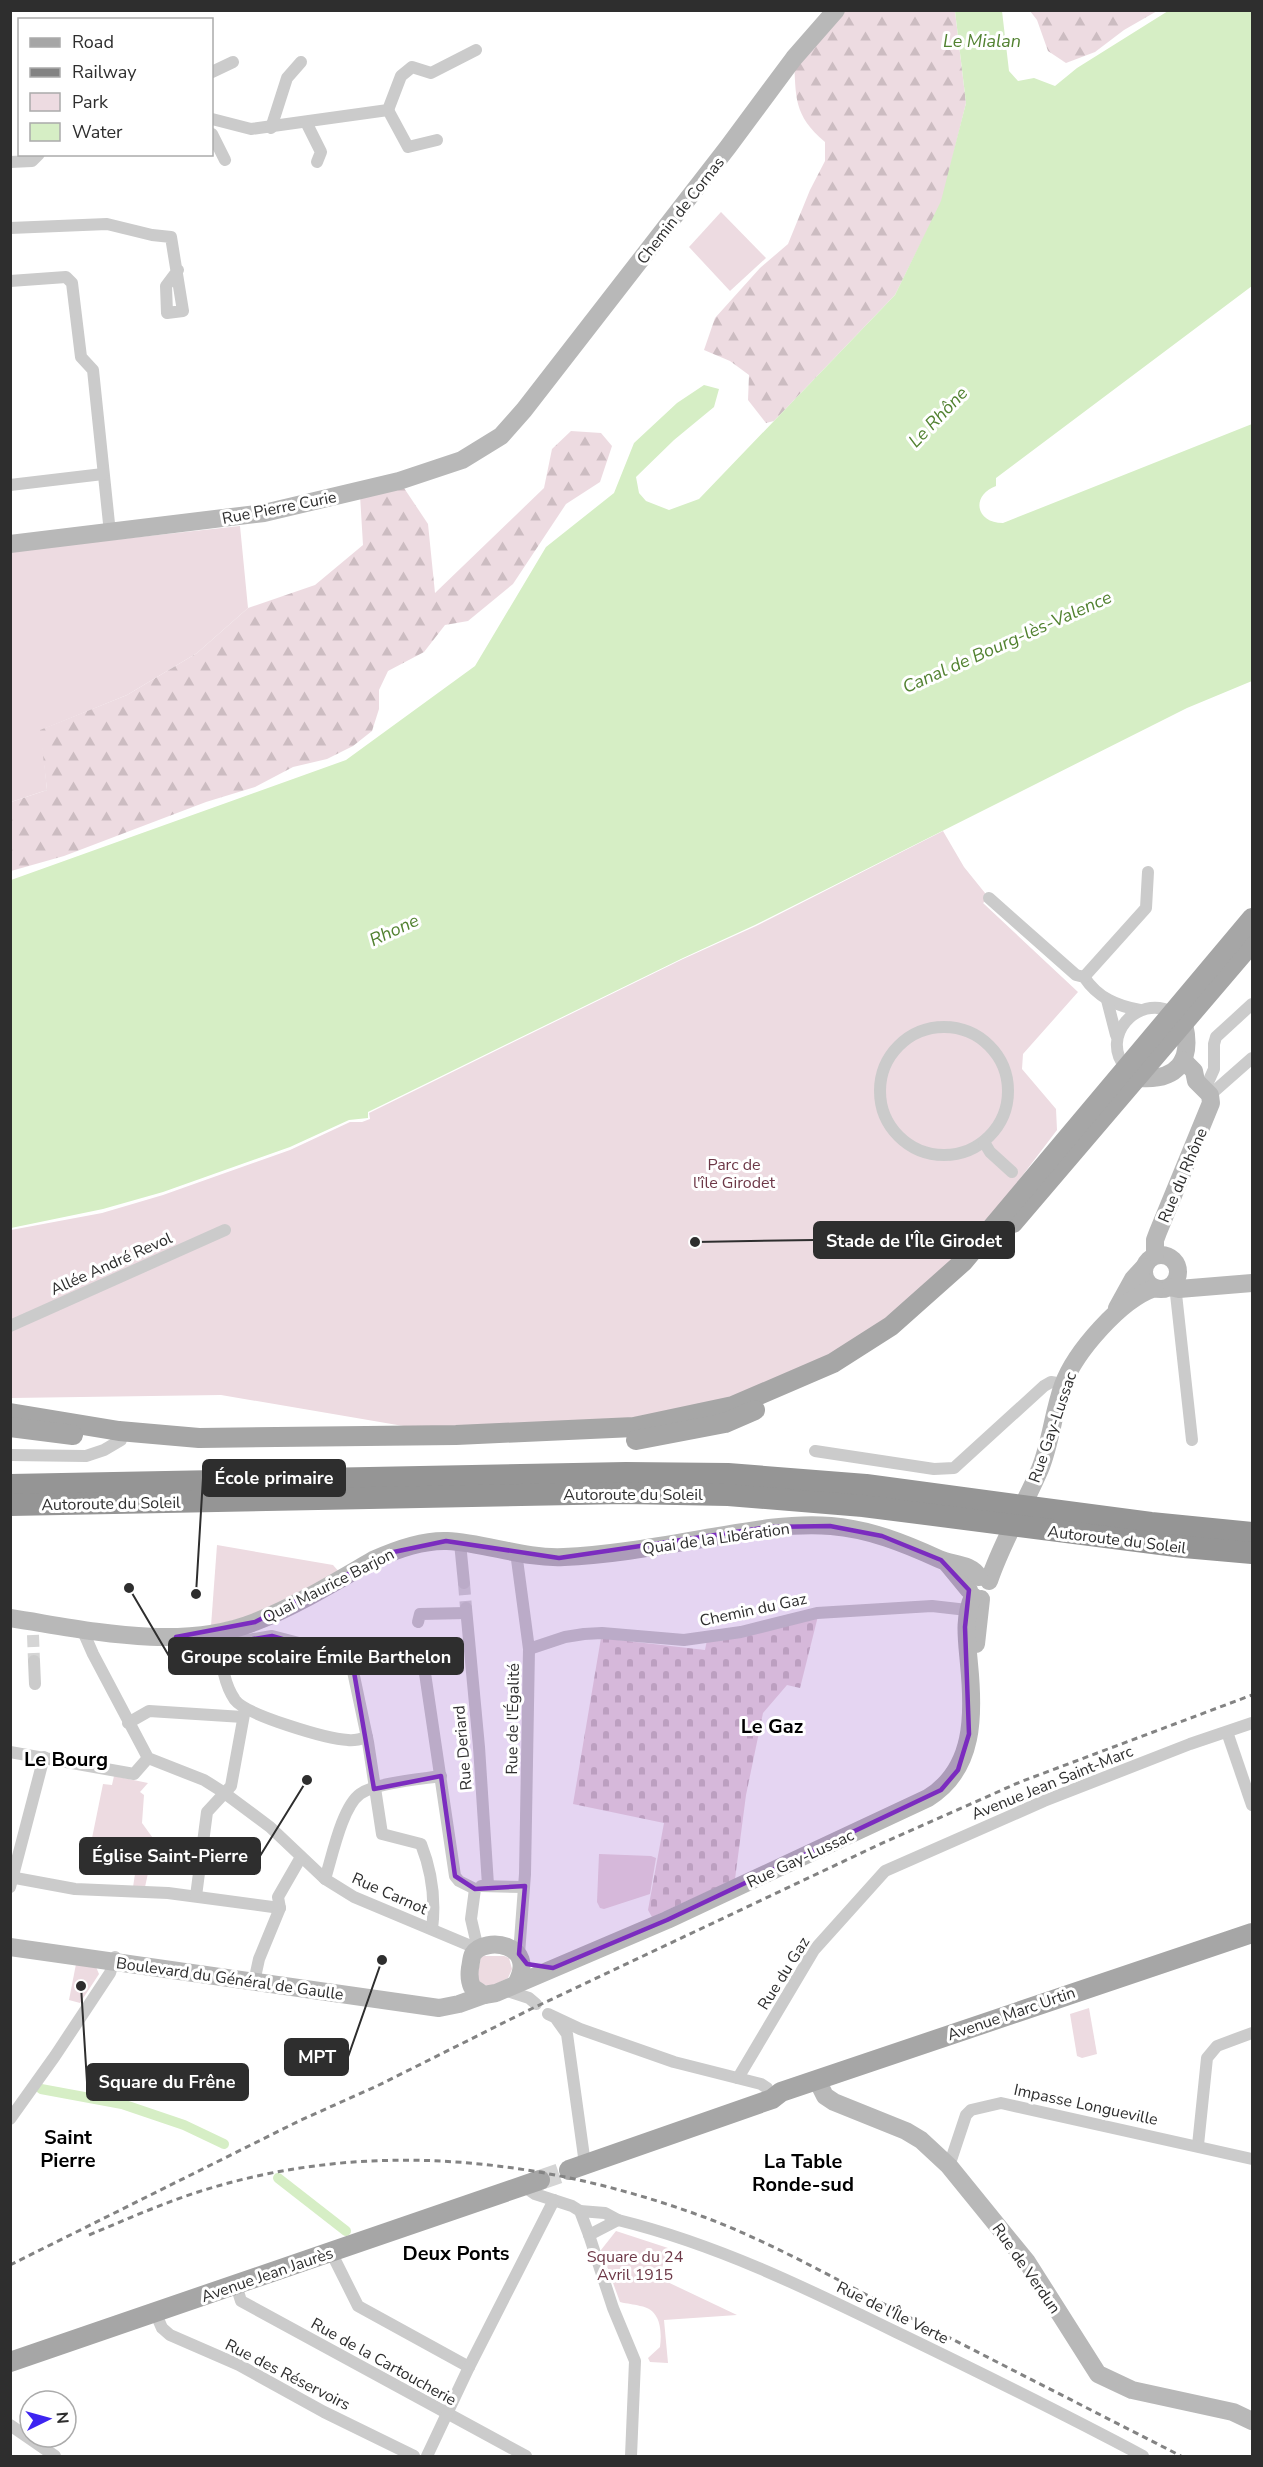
<svg xmlns="http://www.w3.org/2000/svg" width="1263" height="2467" viewBox="0 0 1263 2467" font-family="'Nunito Sans',sans-serif">
  <defs>
    <pattern id="forest-firs" width="22" height="20" patternUnits="userSpaceOnUse" patternTransform="scale(1.5)"><rect width="22" height="20" fill="#eddbe1"/><path d="M5 1l3.5 6h-7zM16 11l3.5 6h-7z" fill="#ccbcc1"/></pattern>
    <pattern id="cemetery-stones" width="16" height="16" patternUnits="userSpaceOnUse" patternTransform="scale(1.5)"><rect width="16" height="16" fill="#eddbe1"/><path d="M2 7V4a2 2 0 0 1 4 0v3zM10 15v-3a2 2 0 0 1 4 0v3z" fill="#ccbcc1"/></pattern>
  </defs>
  <rect width="100%" height="100%" fill="#fff"/>
  <!-- green -->
  <g fill="#eddbe1">
    <polygon points="721,212 766,258 730,291 689,247"/>
    <polygon points="240,526 248,608 197,653 127,695 41,730 47,790 11,802 11,551"/>
    <polygon points="943,831 964,867 989,898 983,903 1078,992 1023,1054 1022,1069 1056,1109 1057,1130 1019,1180 963,1262 891,1326 733,1406 634,1427 456,1435 221,1395 11,1398 11,1230 102,1213 163,1195 290,1150 350,1122 362,1122 370,1119 369,1113 683,959 756,926"/>
    <polygon points="217,1545 333,1565 340,1573 257,1614 211,1626"/>
    <polygon points="114,1776 148,1783 140,1792 144,1795 142,1823 155,1841 145,1887 133,1887 140,1841 90,1848 103,1784 112,1785"/>
    <polygon points="599,1854 651,1856 656,1858 650,1894 604,1909 600,1908 597,1902"/>
    <polygon points="484,1956 504,1956 509,1958 512,1969 508,1978 490,1987 480,1983 477,1977 481,1957"/>
    <polygon points="76,1964 96,1967 99,1974 80,2003 69,2000"/>
    <polygon points="1089,2008 1097,2054 1082,2058 1077,2056 1070,2014"/>
    <path d="M616,2231L668,2248L659,2278L737,2315L664,2320L668,2363L650,2362L648,2358L660,2347C662,2331 661,2309 640,2306C633,2304 628,2304 620,2302L601,2250Z"/>
  </g>
  <!-- forest -->
  <g fill="url(#forest-firs)">
    <path d="M836,11H955L966,103L942,201L895,295L774,421L766,423L748,400L749,375L730,361L704,350L715,318L760,268L788,244L810,190L825,161V142C793,115 796,97 794,58Z"/>
    <polygon points="1030,11 1157,11 1124,30 1095,52 1066,63 1048,51 1037,20"/>
    <polygon points="571,431 601,433 612,446 600,482 566,504 513,584 468,621 445,625 424,652 388,671 379,690 379,709 372,731 353,746 327,759 293,767 255,787 206,802 64,856 11,871 11,802 47,790 40,730 127,695 197,653 248,608 315,585 363,545 360,495 402,485 428,524 435,593 544,488 552,449"/>
  </g>
  <!-- cemetery -->
  <polygon fill="url(#cemetery-stones)" points="818,1616 800,1688 787,1685 763,1713 746,1795 735,1879 652,1917 648,1910 664,1823 573,1804 601,1638 705,1650 707,1640"/>
  <!-- water -->
  <path fill="#d6eec5" d="M955,11H1002L1009,71L1018,81L1034,78L1055,86L1077,68L1168,11H1252V286L996,478V486C971,495 975,523 1003,523L1252,424V681L1187,708L755,925L683,958L368,1112V1118L349,1120L290,1147L163,1192L103,1209L11,1228V880L346,760L475,666L546,547L614,493L634,443L677,403L704,385L719,389L714,407L674,440L636,477L639,493L646,501L669,510L699,499L895,295L941,201L966,103Z"/>
  <g fill="none" stroke-linecap="round" stroke-linejoin="round">
    <!-- canal -->
    <g stroke="#d6eec5" stroke-width="10">
      <polyline points="41,2089 122,2104 184,2125 224,2144"/>
      <polyline points="278,2178 346,2231"/>
    </g>
    <!-- street-tunnel -->
    <g stroke="#d5d5d5" stroke-width="12" stroke-dasharray="12 6" stroke-linecap="butt">
      <polyline points="464,1583 466,1608"/>
      <polyline points="33,1635 34,1661"/>
    </g>
    <!-- primary-tunnel -->
    <polyline stroke="#d5d5d5" stroke-width="20" stroke-dasharray="20 10" stroke-linecap="butt" points="540,2180 569,2170"/>
    <!-- street -->
    <g stroke="#cbcbcb" stroke-width="12">
      <polyline points="212,72 233,62"/>
      <polyline points="388,110 408,147 437,140"/>
      <polyline points="212,119 251,129 388,110 401,76 412,67 431,73 476,50"/>
      <polyline points="306,122 321,152 317,162"/>
      <polyline points="271,128 287,78 301,62"/>
      <polyline points="212,134 225,160"/>
      <polyline points="10,162 32,161 39,154"/>
      <polyline points="10,228 107,224 152,235 171,237 183,311 167,313 166,286 178,270"/>
      <polyline points="10,281 66,277 72,283 81,357 93,370 110,533"/>
      <polyline points="10,485 103,474"/>
      <path d="M989,898L1076,975L1084,977C1098,998 1117,1006 1140,1010"/>
      <polyline points="1084,977 1146,908 1148,872"/>
      <polyline points="1107,1000 1116,1035"/>
      <circle cx="944" cy="1091" r="64"/>
      <path d="M1126,1068C1099,1037 1137,994 1172,1012"/>
      <polyline points="1205,1089 1214,1069 1214,1044 1216,1037 1252,1004"/>
      <polyline points="1210,1095 1252,1058"/>
      <polyline points="984,1142 990,1152 1012,1172"/>
      <polyline points="1170,1287 1176,1294 1192,1440"/>
      <polyline points="10,1326 225,1230"/>
      <polyline points="815,1451 934,1469 954,1468 1044,1386 1051,1382 1063,1384"/>
      <polyline points="10,1455 86,1456 104,1450 121,1440"/>
      <polyline points="460,1543 464,1583"/>
      <polyline points="516,1552 529,1649 525,1874 519,1954"/>
      <polyline points="466,1608 479,1747 488,1885"/>
      <polyline points="418,1622 420,1614 466,1613"/>
      <polyline points="82,1629 93,1654 148,1758 204,1780 223,1792 270,1827 325,1879 354,1897 478,1949"/>
      <path d="M176,1637L182,1644L193,1649L272,1636L318,1648L341,1655L351,1662L368,1742L382,1834L421,1844C432,1872 436,1898 432,1929"/>
      <path d="M220,1646C222,1665 224,1684 235,1700C246,1715 327,1739 348,1740C354,1741 361,1739 367,1737"/>
      <polyline points="529,1649 565,1637 584,1634 602,1633 684,1640 741,1632 817,1613 932,1606 967,1610 974,1607"/>
      <polyline points="422,1653 455,1876 459,1881 475,1889"/>
      <polyline points="34,1661 35,1684"/>
      <polyline points="128,1723 149,1711 243,1717"/>
      <polyline points="1227,1732 1252,1805"/>
      <polyline points="10,1752 134,1774 148,1758"/>
      <polyline points="10,1877 75,1889 168,1893 280,1908"/>
      <path d="M325,1879C332,1857 342,1807 360,1794C375,1783 422,1779 441,1776"/>
      <polyline points="481,1886 523,1887"/>
      <polyline points="10,1887 44,1757"/>
      <polyline points="475,1889 471,1919 478,1949"/>
      <polyline points="196,1896 207,1812 231,1786 245,1709"/>
      <polyline points="254,1982 259,1959 280,1908 278,1897 301,1857"/>
      <polyline points="504,1990 529,1998 536,2004"/>
      <polyline points="548,2014 580,2029 674,2062 761,2084 767,2088 772,2099"/>
      <polyline points="557,2020 567,2034 585,2164"/>
      <polyline points="738,2078 814,1950 885,1871 1044,1801 1190,1744 1252,1723"/>
      <polyline points="10,2119 55,2056 110,1973 115,1957"/>
      <polyline points="1198,2145 1207,2058 1217,2046 1252,2033"/>
      <polyline points="949,2166 966,2115 971,2110 1001,2103 1252,2159"/>
      <polyline points="522,2185 535,2194 572,2206 580,2211 589,2235 613,2308 635,2361 631,2456"/>
      <path d="M580,2211L605,2213L618,2220C716,2244 806,2288 896,2332C979,2372 1062,2413 1143,2456"/>
      <polyline points="589,2235 618,2220"/>
      <polyline points="331,2252 358,2306 469,2367"/>
      <polyline points="236,2285 241,2301 526,2456"/>
      <polyline points="155,2312 162,2328 170,2335 239,2365 324,2412 414,2456"/>
      <polyline points="10,2425 55,2456"/>
      <polyline points="427,2456 469,2367 554,2200"/>
    </g>
    <!-- secondary -->
    <g stroke="#b8b8b8" stroke-width="18">
      <polyline points="10,544 264,513 399,481 462,460 501,436 524,410 728,147 794,58 836,10"/>
      <path d="M1139,1078C1177,1081 1193,1061 1184,1024"/>
      <circle cx="1161" cy="1272" r="17"/>
      <polyline points="1155,1255 1155,1240 1158,1232 1211,1103 1210,1095 1196,1081 1194,1071 1183,1060"/>
      <polyline points="1170,1287 1179,1289 1252,1283"/>
      <polyline points="1117,1308 1133,1279 1144,1267"/>
      <polyline points="946,1562 969,1590"/>
      <path d="M989,1581C1002,1542 1024,1506 1040,1469C1051,1442 1053,1413 1063,1385C1075,1352 1121,1299 1155,1288"/>
      <path d="M10,1618C88,1630 179,1652 255,1622C296,1606 335,1582 373,1560C395,1550 421,1540 447,1541C486,1543 525,1559 564,1557C614,1555 664,1545 713,1537C752,1530 791,1523 831,1526C869,1529 904,1543 939,1559C952,1565 971,1563 979,1577"/>
      <polyline points="976,1644 981,1599"/>
      <polyline points="10,1947 439,2008 459,2004 484,1995"/>
      <path d="M516,1984C539,1943 484,1936 473,1954C471,1958 471,1964 470,1968C469,1975 469,1980 472,1987L484,1995L496,1993L667,1920L928,1798C975,1769 974,1714 969,1664C967,1640 963,1619 973,1596"/>
      <polyline points="817,2080 825,2096 834,2102 906,2131 921,2140 949,2166 1027,2262 1098,2374 1132,2390 1233,2412 1252,2421"/>
    </g>
    <!-- primary -->
    <g stroke="#a6a6a6" stroke-width="20">
      <polyline points="1013,1223 1252,943"/>
      <polyline points="10,1413 119,1431 199,1438 456,1435 634,1427 733,1406 833,1363 891,1326 963,1262 1252,918"/>
      <polyline points="10,1427 73,1435"/>
      <polyline points="636,1440 725,1423 755,1410"/>
      <polyline points="569,2170 772,2099 781,2092 1252,1933"/>
      <polyline points="10,2362 540,2180"/>
    </g>
    <!-- highway -->
    <g stroke="#959595" stroke-width="22">
      <polyline points="10,1485 626,1473 728,1474 866,1485 1151,1523 1252,1533"/>
      <polyline points="10,1505 625,1493 728,1495 863,1506 1184,1547 1252,1553"/>
    </g>
    <!-- rail -->
    <g stroke="#838383" stroke-width="3" stroke-dasharray="6 4.5" stroke-linecap="butt">
      <path d="M89,2235C125,2220 161,2204 198,2192C366,2138 541,2157 704,2217C771,2242 841,2282 905,2315C997,2362 1089,2409 1181,2456"/>
      <polyline points="10,2265 301,2120 377,2086 531,2009 876,1846 1020,1782 1252,1695"/>
    </g>
  </g>
  <!-- marked area -->
  <path fill="#7b2cbf" fill-opacity="0.2" stroke="#7b2cbf" stroke-width="4.5" stroke-linejoin="round" d="M830,1526L882,1536L941,1560L969,1590L965,1627L969,1734L958,1770L941,1790L667,1920L553,1968L527,1964L519,1954L525,1886L475,1889L455,1876L441,1776L374,1789L354,1672L347,1658L272,1636L193,1649L176,1637L255,1622L389,1553L446,1541L559,1558L769,1527Z"/>
  <g text-anchor="middle" stroke-width="6" stroke-linejoin="round" paint-order="stroke">
    <!-- street labels -->
    <g font-size="16" fill="#2e2e2e" stroke="#fff">
      <text transform="translate(680 210) rotate(-52)" y="6">Chemin de Cornas</text>
      <text transform="translate(279 507) rotate(-11)" y="6">Rue Pierre Curie</text>
      <text transform="translate(1182 1175) rotate(-67)" y="6">Rue du Rhône</text>
      <text transform="translate(111 1263) rotate(-24)" y="6">Allée André Revol</text>
      <text transform="translate(1052 1427) rotate(-71)" y="6">Rue Gay-Lussac</text>
      <text x="633" y="1500">Autoroute du Soleil</text>
      <text transform="translate(111 1503) rotate(-1)" y="6">Autoroute du Soleil</text>
      <text transform="translate(716 1538) rotate(-8)" y="6">Quai de la Libération</text>
      <text transform="translate(1117 1539) rotate(7)" y="6">Autoroute du Soleil</text>
      <text transform="translate(328 1585) rotate(-27)" y="6">Quai Maurice Barjon</text>
      <text transform="translate(753 1609) rotate(-12)" y="6">Chemin du Gaz</text>
      <text transform="translate(512 1719) rotate(-89)" y="6">Rue de l'Égalité</text>
      <text transform="translate(462 1748) rotate(-95)" y="6">Rue Deriard</text>
      <text transform="translate(1052 1782) rotate(-22)" y="6">Avenue Jean Saint-Marc</text>
      <text transform="translate(800 1858) rotate(-25)" y="6">Rue Gay-Lussac</text>
      <text transform="translate(390 1893) rotate(24)" y="6">Rue Carnot</text>
      <text transform="translate(783 1973) rotate(-58)" y="6">Rue du Gaz</text>
      <text transform="translate(230 1978) rotate(8)" y="6">Boulevard du Général de Gaulle</text>
      <text transform="translate(1011 2013) rotate(-19)" y="6">Avenue Marc Urtin</text>
      <text transform="translate(1086 2104) rotate(12)" y="6">Impasse Longueville</text>
      <text transform="translate(1027 2268) rotate(55)" y="6">Rue de Verdun</text>
      <text transform="translate(267 2274) rotate(-19)" y="6">Avenue Jean Jaurès</text>
      <text transform="translate(893 2312) rotate(26)" y="6">Rue de l'Île Verte</text>
      <text transform="translate(384 2361) rotate(29)" y="6">Rue de la Cartoucherie</text>
      <text transform="translate(288 2374) rotate(27)" y="6">Rue des Réservoirs</text>
    </g>
    <!-- park labels -->
    <g font-size="16" fill="#6d3847" stroke="#fff">
      <text x="734" y="1170">Parc de<tspan x="734" dy="18">l'île Girodet</tspan></text>
      <text x="635" y="2262">Square du 24<tspan x="635" dy="18">Avril 1915</tspan></text>
    </g>
    <!-- water labels -->
    <g font-size="18" font-style="italic" fill="#528231" stroke="#fff">
      <text x="982" y="47">Le Mialan</text>
      <text transform="translate(938 417) rotate(-46)" y="6">Le Rhône</text>
      <text transform="translate(1007 642) rotate(-24)" y="6">Canal de Bourg-lès-Valence</text>
      <text transform="translate(394 930) rotate(-25)" y="6">Rhone</text>
    </g>
    <!-- quarter labels -->
    <g font-size="20" font-weight="bold" fill="#000" stroke="#fff">
      <text x="772" y="1733">Le Gaz</text>
      <text x="66" y="1766">Le Bourg</text>
      <text x="68" y="2144">Saint<tspan x="68" dy="23">Pierre</tspan></text>
      <text x="803" y="2168">La Table<tspan x="803" dy="23">Ronde-sud</tspan></text>
      <text x="456" y="2260">Deux Ponts</text>
    </g>
  </g>
  <!-- callouts -->
  <path fill="none" stroke="#2e2e2e" stroke-width="2" d="M695 1242L814 1240M196 1594L203 1478M129 1588L169 1656M307 1780L260 1856M382 1960L348 2057M81 1986L87 2082"/>
  <g fill="#2e2e2e" stroke="#fff" stroke-width="2">
    <circle cx="695" cy="1242" r="6"/>
    <circle cx="196" cy="1594" r="6"/>
    <circle cx="129" cy="1588" r="6"/>
    <circle cx="307" cy="1780" r="6"/>
    <circle cx="382" cy="1960" r="6"/>
    <circle cx="81" cy="1986" r="6"/>
  </g>
  <g fill="#2e2e2e" stroke="#2e2e2e" stroke-width="2">
    <rect x="814" y="1222" width="200" height="36" rx="6"/>
    <rect x="203" y="1460" width="142" height="36" rx="6"/>
    <rect x="169" y="1638" width="294" height="36" rx="6"/>
    <rect x="80" y="1838" width="180" height="36" rx="6"/>
    <rect x="285" y="2039" width="63" height="36" rx="6"/>
    <rect x="87" y="2064" width="161" height="36" rx="6"/>
  </g>
  <g font-size="18" text-anchor="middle" font-weight="bold" fill="#fff">
    <text x="914" y="1247">Stade de l'Île Girodet</text>
    <text x="274" y="1484">École primaire</text>
    <text x="316" y="1663">Groupe scolaire Émile Barthelon</text>
    <text x="170" y="1862">Église Saint-Pierre</text>
    <text x="317" y="2063">MPT</text>
    <text x="167" y="2088">Square du Frêne</text>
  </g>
  <!-- border -->
  <rect width="1263" height="2467" fill="none" stroke="#2e2e2e" stroke-width="24"/>
  <!-- legend -->
  <rect x="18" y="18" width="195" height="138" fill="#ffffff" stroke="#ababab" stroke-width="1.5"/>
  <rect x="30" y="38" width="30" height="9" fill="#a6a6a6" stroke="#ababab" stroke-width="1.5"/>
  <text x="72" y="48" font-size="18" fill="#2e2e2e">Road</text>
  <rect x="30" y="68" width="30" height="9" fill="#838383" stroke="#ababab" stroke-width="1.5"/>
  <text x="72" y="78" font-size="18" fill="#2e2e2e">Railway</text>
  <rect x="30" y="93" width="30" height="18" fill="#eddbe1" stroke="#ababab" stroke-width="1.5"/>
  <text x="72" y="108" font-size="18" fill="#2e2e2e">Park</text>
  <rect x="30" y="123" width="30" height="18" fill="#d6eec5" stroke="#ababab" stroke-width="1.5"/>
  <text x="72" y="138" font-size="18" fill="#2e2e2e">Water</text>
  <!-- north arrow -->
  <g transform="translate(48 2419) rotate(85)"><circle r="28" fill="#ffffff" stroke="#ababab" stroke-width="1.5"/>
  <path d="M0-4.5L10 22L0 15L-10 22Z" fill="#3d24f1"/>
  <text y="-9" font-size="16" font-weight="bold" text-anchor="middle" fill="#2e2e2e">N</text>
  </g>
</svg>
